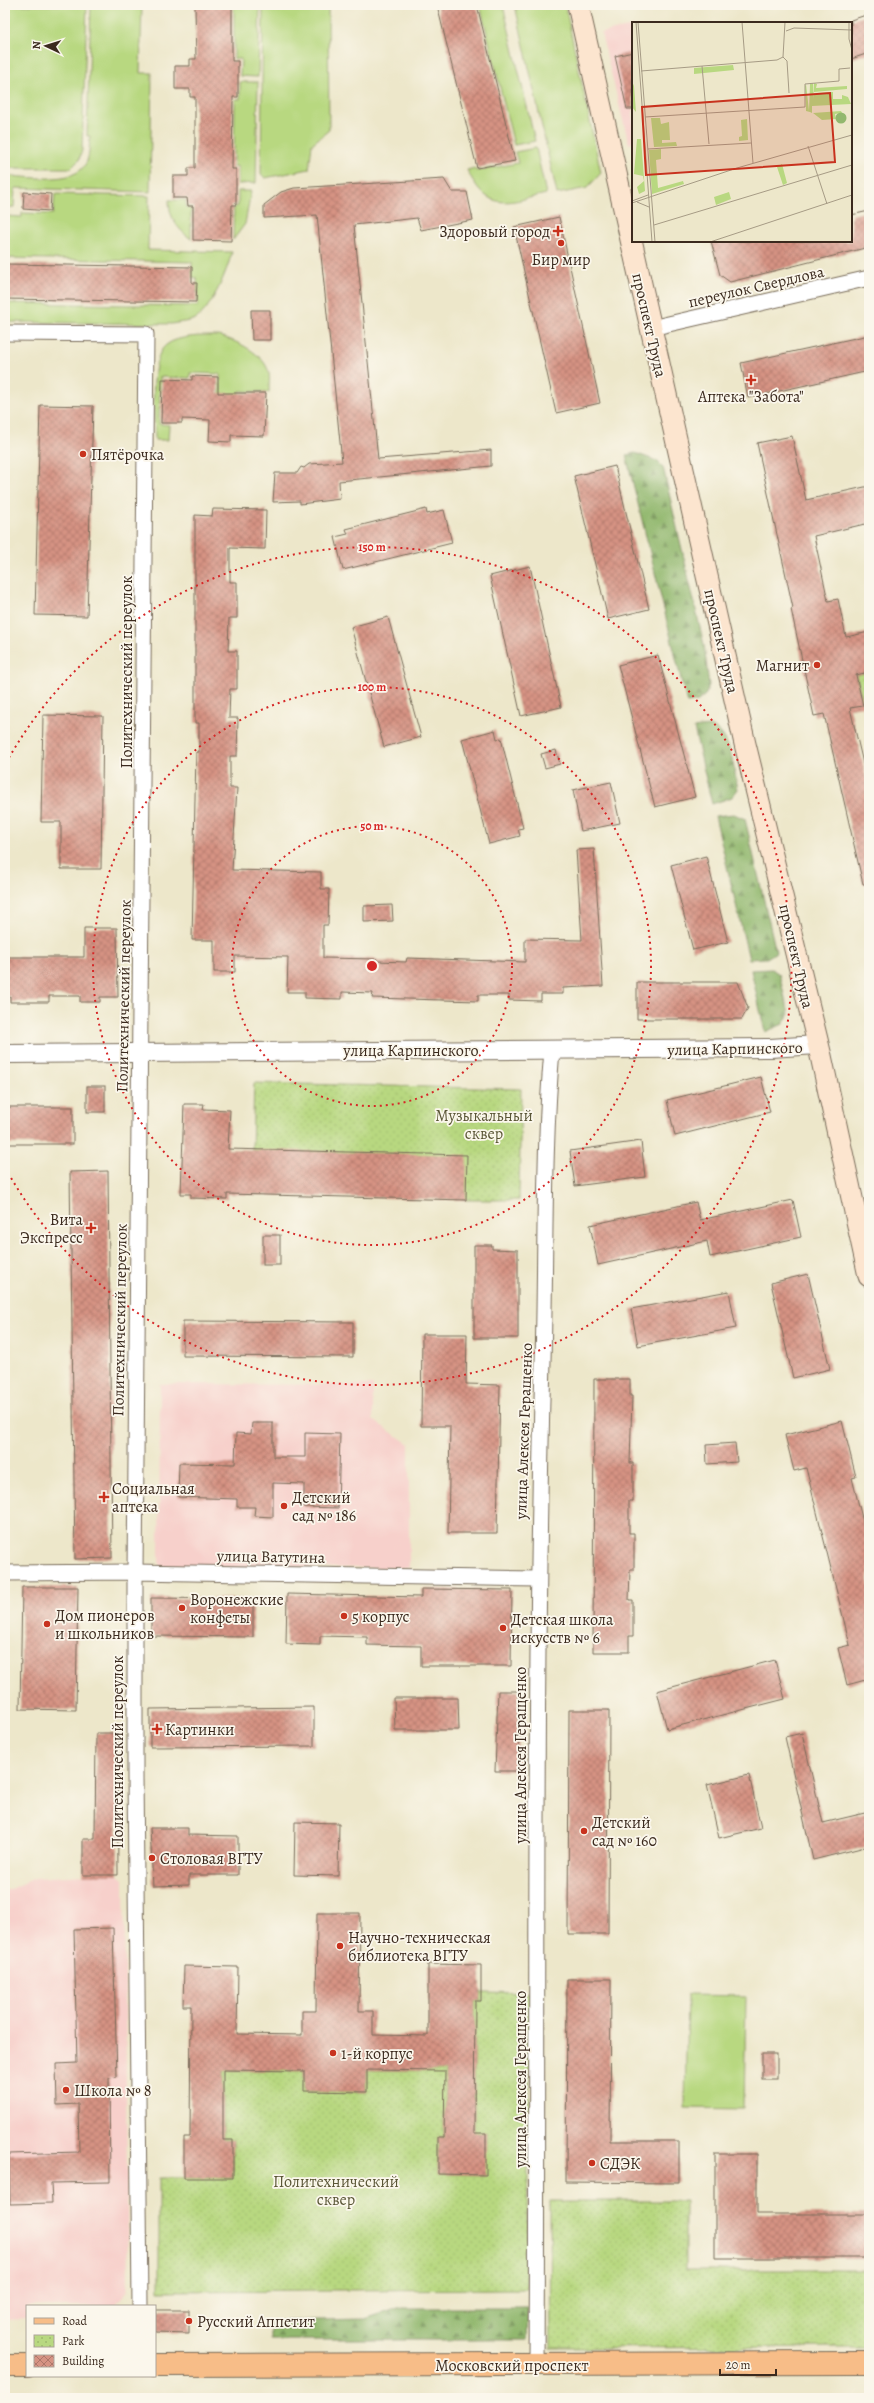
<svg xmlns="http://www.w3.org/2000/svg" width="874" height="2403" viewBox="0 0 874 2403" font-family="Alegreya,serif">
  <defs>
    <pattern id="forest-firs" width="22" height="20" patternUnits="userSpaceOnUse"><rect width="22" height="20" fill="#92b86e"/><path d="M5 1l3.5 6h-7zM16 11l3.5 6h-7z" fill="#78965a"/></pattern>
    <pattern id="park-dots" width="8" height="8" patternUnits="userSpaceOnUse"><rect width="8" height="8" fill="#b8d880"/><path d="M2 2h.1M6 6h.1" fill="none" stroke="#9fba6e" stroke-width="1.8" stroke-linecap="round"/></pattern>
    <pattern id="building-cross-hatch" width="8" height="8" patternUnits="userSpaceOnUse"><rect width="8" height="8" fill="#d69383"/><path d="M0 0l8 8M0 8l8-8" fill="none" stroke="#af786b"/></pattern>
  </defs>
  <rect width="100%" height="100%" fill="#fbf7ec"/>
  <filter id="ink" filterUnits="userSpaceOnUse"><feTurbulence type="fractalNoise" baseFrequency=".025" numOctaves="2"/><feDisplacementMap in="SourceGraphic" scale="8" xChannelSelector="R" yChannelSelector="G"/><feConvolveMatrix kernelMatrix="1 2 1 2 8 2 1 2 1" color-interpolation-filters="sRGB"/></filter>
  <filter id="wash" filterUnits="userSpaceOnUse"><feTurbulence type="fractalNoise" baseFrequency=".012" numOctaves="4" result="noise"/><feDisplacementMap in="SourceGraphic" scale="16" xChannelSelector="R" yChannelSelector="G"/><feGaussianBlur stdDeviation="0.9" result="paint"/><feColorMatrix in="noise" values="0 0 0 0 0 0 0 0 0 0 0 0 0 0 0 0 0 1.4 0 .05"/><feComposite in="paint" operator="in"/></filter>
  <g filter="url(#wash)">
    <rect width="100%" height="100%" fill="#ede7ca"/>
    <!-- built -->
    <g fill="#f7d0cb">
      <polygon points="633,26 633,143 629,144 601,33"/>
      <polygon points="160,1384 373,1385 373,1420 409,1444 409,1568 159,1567"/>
      <polygon points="83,1875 118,1875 124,1880 128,2291 115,2306 27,2306 27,2318 5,2319 5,1889 11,1889 35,1878"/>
    </g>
    <!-- green -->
    <g fill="#b8d880" stroke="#7a814f">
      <polygon points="5,5 87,5 82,150 79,160 71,168 5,168"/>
      <path d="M91,5H142L140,73H152L150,192L15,188L14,207H5V176C27,176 75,186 86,163C90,155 89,145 90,136H87Z"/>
      <polygon points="234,5 260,5 258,77 240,76 241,59 234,59"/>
      <polygon points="263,5 328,5 329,130 312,144 309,169 265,178 261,174"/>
      <polygon points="480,5 503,5 535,141 514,145"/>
      <polygon points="515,5 565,5 601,173 587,188 557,194"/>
      <polygon points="240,82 258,82 256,183 238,184 238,167 234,166 235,99 240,99"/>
      <path d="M536,148L546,194C506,203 489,213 467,170L475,168L476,171L518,163L515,152Z"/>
      <polygon points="238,191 251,191 245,224 233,240 234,207 238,206"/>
      <path d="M55,194L149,196L148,250L232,252C227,271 213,306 197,318C191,322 180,322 172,324L5,322V303L198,306L197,278L192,277V262L5,258V216L22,217V213L53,214Z"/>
      <path d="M169,200H186V208H191V239C177,229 169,217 169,200Z"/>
      <path d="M219,336C237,341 264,353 269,373C270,379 269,386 269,392L240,391L239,395L220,394V374L190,373V378L160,377L159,424L169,425L168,440H155C155,418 148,359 166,345C179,335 203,336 219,336Z"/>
      <polygon points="687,1995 746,1996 744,2109 685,2108"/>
    </g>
    <!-- forest -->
    <g fill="url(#forest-firs)" stroke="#667146">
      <polygon points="635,453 657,461 663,467 704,645 709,685 706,694 698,701 687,703 626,455"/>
      <path d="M709,726C732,731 733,769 738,789L732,797L712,804L694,728Z"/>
      <polygon points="734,814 745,819 776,952 767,958 749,959 715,816"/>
      <polygon points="772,969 779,974 789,1014 783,1024 765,1032 751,970"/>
      <polygon points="398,2308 528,2308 527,2340 270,2340 270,2321 365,2319"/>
    </g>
    <!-- park -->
    <g fill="url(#park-dots)" stroke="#7a814f">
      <polygon points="869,672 869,727 856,675"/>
      <polygon points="254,1083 521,1089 519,1200 466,1200 252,1150"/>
      <polygon points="481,1992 531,1993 526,2289 159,2291 159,2178 233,2178 233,2140 223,2140 223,2070 304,2071 304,2091 367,2092 367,2070 445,2071 444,2137 438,2137 438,2174 485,2175 486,2133 474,2133 475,2001 481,2001"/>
      <polygon points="550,2201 685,2201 685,2270 869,2270 869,2347 551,2348"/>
    </g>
    <g id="blocks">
      <!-- building -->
      <g fill="url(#building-cross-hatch)">
        <polygon points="195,5 232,5 232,61 238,61 238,97 233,97 232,169 236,169 236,205 232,205 231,241 193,240 193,206 188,206 187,198 173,198 173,176 188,176 188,168 195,168 195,97 190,97 190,89 175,89 175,66 190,66 190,59 196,59"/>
        <polygon points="437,5 477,5 515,161 477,168"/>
        <polygon points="869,14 869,53 851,59 851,20"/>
        <polygon points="633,52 633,109 627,109 615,56"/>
        <polygon points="444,179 452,192 467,192 473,220 421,230 417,218 354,225 378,459 491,450 491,466 339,481 340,499 300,504 300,501 273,502 275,473 297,473 301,467 304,468 309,464 342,462 317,215 264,218 264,205 281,192 294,188"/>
        <polygon points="24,192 51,194 50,211 23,209"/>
        <polygon points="869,211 869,247 730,282 720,275 711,241 851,241 851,215"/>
        <polygon points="559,217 600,403 556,413 514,227"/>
        <polygon points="5,264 192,267 192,283 197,283 196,302 5,299"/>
        <polygon points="251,310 270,310 270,340 252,340"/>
        <polygon points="869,335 869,371 748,398 741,363"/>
        <polygon points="192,376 218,377 218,393 266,393 264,436 231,435 231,442 209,441 210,420 182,419 182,423 161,423 162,379 192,380"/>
        <polygon points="40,405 93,406 87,616 35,615"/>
        <polygon points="792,436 806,500 869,486 869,523 814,536 828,601 838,599 846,637 869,632 869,672 856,675 863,706 850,708 869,789 869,884 863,884 824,714 814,716 791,609 793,608 757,443"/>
        <polygon points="615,466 649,609 608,619 574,476"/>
        <polygon points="213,509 266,510 265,549 230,548 230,582 237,582 237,618 229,618 228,651 237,651 237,689 230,689 229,718 238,718 237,756 230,756 230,788 237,788 232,870 321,872 321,889 329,889 328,925 323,925 323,958 377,959 377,961 406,962 407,958 525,962 525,939 582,940 576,850 594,849 603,986 563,988 563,994 541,994 541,1001 509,1000 509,995 478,995 478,1001 372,998 373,993 342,992 342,999 305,998 305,992 287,992 288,957 235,956 235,972 214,972 214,940 192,940 196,752 199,752 199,723 195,723 195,515 212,516"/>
        <polygon points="426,509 427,514 444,510 452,543 343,570 335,537 348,534 346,529"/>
        <polygon points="530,566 561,707 521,716 490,576"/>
        <polygon points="388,617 421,737 384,747 351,627"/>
        <polygon points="658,655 695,797 655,807 618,665"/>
        <polygon points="43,715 103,716 101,869 61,869 61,822 41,822"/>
        <polygon points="495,730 497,739 501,738 523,828 518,829 520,836 489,844 462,739"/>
        <polygon points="556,750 560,764 545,768 541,754"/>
        <polygon points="611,782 620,823 581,831 573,790"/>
        <polygon points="706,856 728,942 693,950 671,865"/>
        <polygon points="392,905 393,921 364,922 364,906"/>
        <polygon points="84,928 117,928 118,997 100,997 100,1002 80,1002 80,996 49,996 49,1002 10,1002 10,996 5,996 5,957 84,957"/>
        <polygon points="637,982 738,982 748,1008 742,1019 637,1019"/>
        <polygon points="761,1077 770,1112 675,1136 667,1100"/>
        <rect x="87" y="1086" width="18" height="26"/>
        <polygon points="184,1104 204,1104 203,1109 230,1110 228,1149 467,1155 466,1200 227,1194 227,1199 191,1198 191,1194 181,1194"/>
        <rect x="5" y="1107" width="68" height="37"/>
        <polygon points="641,1141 645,1177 575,1186 570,1151"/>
        <polygon points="108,1171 112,1558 75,1559 70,1172"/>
        <polygon points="793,1200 801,1237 710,1257 707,1241 598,1265 590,1225 696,1202 700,1220"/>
        <rect x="263" y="1235" width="17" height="30"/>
        <polygon points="474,1245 492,1245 492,1249 518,1250 518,1338 474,1338"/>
        <polygon points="808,1274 830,1369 793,1378 771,1283"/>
        <polygon points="729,1291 736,1328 638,1346 631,1309"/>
        <polygon points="183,1321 353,1322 353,1357 183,1356"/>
        <polygon points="422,1334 467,1334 466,1384 500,1385 497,1533 448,1533 450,1426 421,1426"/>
        <polygon points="594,1379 630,1379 630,1396 632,1396 630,1463 633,1463 633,1501 629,1501 629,1533 634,1533 634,1570 630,1570 629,1600 633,1600 633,1636 629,1636 629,1652 593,1652"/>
        <polygon points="842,1421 856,1477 852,1478 869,1546 869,1679 847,1685 838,1648 850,1645 806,1468 794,1471 785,1435"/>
        <polygon points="252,1423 273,1423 273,1457 305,1457 305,1433 340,1434 338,1508 304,1507 304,1484 273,1483 273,1517 254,1516 255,1507 237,1507 237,1499 178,1497 179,1463 235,1464 236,1433 251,1434"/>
        <polygon points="735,1443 737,1462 707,1464 706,1445"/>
        <polygon points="22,1587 78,1587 76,1710 20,1709"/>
        <polygon points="421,1589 512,1590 511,1666 421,1666 421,1646 367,1645 367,1637 320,1636 320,1645 286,1644 287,1594 421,1597"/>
        <polygon points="151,1598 253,1599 253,1637 151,1636"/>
        <polygon points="775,1660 785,1699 667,1729 657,1691"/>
        <polygon points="498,1691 518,1691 519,1771 495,1771"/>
        <polygon points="394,1698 458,1698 459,1730 395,1730"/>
        <polygon points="314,1707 314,1746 150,1747 150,1709"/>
        <polygon points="569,1710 609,1710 608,1934 568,1934"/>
        <polygon points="96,1733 117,1733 118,1875 83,1875 83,1839 95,1839"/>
        <polygon points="802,1733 823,1823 869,1812 869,1846 813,1860 785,1737"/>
        <polygon points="749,1775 761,1828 719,1838 707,1785"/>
        <polygon points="295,1822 339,1823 338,1876 294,1875"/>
        <polygon points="150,1828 188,1828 188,1835 238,1836 238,1875 189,1875 189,1885 153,1886"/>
        <polygon points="317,1913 360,1913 359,2011 373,2011 373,2035 428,2036 428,1964 481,1965 481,2001 475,2001 474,2133 486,2133 486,2175 438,2174 438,2137 444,2137 445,2071 367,2070 367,2092 304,2091 304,2071 223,2070 223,2140 233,2140 233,2178 184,2178 184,2137 190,2137 191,2006 183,2006 184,1966 238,1967 237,2034 302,2035 302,2011 316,2011"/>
        <polygon points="113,1928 117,2077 109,2078 110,2182 51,2183 52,2203 10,2204 9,2154 79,2152 78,2104 57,2105 56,2064 77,2063 74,1929"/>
        <polygon points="567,1979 611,1979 610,2141 679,2141 679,2183 566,2182"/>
        <rect x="762" y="2054" width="15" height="25"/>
        <polygon points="715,2154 757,2154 757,2214 869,2214 869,2258 715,2258"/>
        <polygon points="155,2310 189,2310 189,2333 155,2332"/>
      </g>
    </g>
  </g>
  <g filter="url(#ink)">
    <use href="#blocks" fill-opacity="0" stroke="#796c5a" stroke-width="1"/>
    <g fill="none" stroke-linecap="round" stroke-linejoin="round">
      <!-- minor casing -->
      <g stroke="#796c5a" stroke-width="17">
        <g id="minor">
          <polyline points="651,328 869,278"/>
          <polyline points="5,333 146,334 135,1572 135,1774 140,2306"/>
          <polyline points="5,1573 135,1572 537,1579"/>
          <path d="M536,2365C538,2030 534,1695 543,1360C546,1257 543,1153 552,1050"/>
        </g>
      </g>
      <!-- tertiary casing -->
      <g stroke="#796c5a" stroke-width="20">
        <polyline id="tertiary" points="5,1054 770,1048 817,1045"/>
      </g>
      <!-- secondary casing -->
      <g stroke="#796c5a" stroke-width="23">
        <polyline id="secondary" points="578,5 745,744 821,1056 869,1276"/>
      </g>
      <!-- primary casing -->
      <g stroke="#796c5a" stroke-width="24">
        <g id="primary">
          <polyline points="155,2365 869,2363"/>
          <polyline points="5,2366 27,2366"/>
        </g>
      </g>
      <!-- minor -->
      <use href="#minor" stroke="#fff" stroke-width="15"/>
      <!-- tertiary -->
      <use href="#tertiary" stroke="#fff" stroke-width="18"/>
      <!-- secondary -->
      <use href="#secondary" stroke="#fce5cf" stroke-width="21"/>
      <!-- primary -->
      <use href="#primary" stroke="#f7bd88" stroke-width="22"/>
    </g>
  </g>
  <!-- distance rings -->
  <g fill="none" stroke="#d62828" stroke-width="2" stroke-dasharray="2 4">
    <circle cx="372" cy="966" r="140"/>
    <circle cx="372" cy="966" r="279"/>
    <path d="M6 763A419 419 0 1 1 6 1169"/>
  </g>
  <!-- markers -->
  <g fill="#c8321e" stroke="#fbf7ec" stroke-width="1.5">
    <path d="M556 225h4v4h4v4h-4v4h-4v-4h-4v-4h4z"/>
    <circle cx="561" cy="243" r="4"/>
    <path d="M749 374h4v4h4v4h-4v4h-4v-4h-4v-4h4z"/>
    <circle cx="83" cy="454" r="4"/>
    <circle cx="817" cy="665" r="4"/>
    <path d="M89 1222h4v4h4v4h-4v4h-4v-4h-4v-4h4z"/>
    <path d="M102 1491h4v4h4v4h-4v4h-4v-4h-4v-4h4z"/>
    <circle cx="284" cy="1506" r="4"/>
    <circle cx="182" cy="1608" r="4"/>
    <circle cx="344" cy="1616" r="4"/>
    <circle cx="47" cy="1624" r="4"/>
    <circle cx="503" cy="1628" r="4"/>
    <path d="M155 1723h4v4h4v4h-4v4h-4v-4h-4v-4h4z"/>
    <circle cx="584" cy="1831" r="4"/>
    <circle cx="152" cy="1858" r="4"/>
    <circle cx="340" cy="1946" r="4"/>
    <circle cx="333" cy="2053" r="4"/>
    <circle cx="66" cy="2090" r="4"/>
    <circle cx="592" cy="2163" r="4"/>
    <circle cx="189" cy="2321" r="4"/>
  </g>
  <g text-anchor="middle" stroke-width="3.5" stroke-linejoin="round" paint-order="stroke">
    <!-- poi labels -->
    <g font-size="16" fill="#3b2a1e" stroke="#fbf7ec" text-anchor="start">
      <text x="550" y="237" text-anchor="end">Здоровый город</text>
      <text x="561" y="265" text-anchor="middle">Бир мир</text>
      <text x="751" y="402" text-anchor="middle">Аптека "Забота"</text>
      <text x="91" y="460">Пятёрочка</text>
      <text x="809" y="671" text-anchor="end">Магнит</text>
      <text x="83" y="1225" text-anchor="end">Вита<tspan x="83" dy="18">Экспресс</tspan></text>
      <text x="112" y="1494">Социальная<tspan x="112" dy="18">аптека</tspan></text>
      <text x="292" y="1503">Детский<tspan x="292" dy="18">сад № 186</tspan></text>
      <text x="190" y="1605">Воронежские<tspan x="190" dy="18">конфеты</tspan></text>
      <text x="55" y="1621">Дом пионеров<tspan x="55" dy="18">и школьников</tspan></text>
      <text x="352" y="1622">5 корпус</text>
      <text x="511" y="1625">Детская школа<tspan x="511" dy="18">искусств № 6</tspan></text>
      <text x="165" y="1735">Картинки</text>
      <text x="592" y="1828">Детский<tspan x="592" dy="18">сад № 160</tspan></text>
      <text x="160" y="1864">Столовая ВГТУ</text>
      <text x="348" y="1943">Научно-техническая<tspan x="348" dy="18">библиотека ВГТУ</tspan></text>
      <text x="341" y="2059">1-й корпус</text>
      <text x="74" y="2096">Школа № 8</text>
      <text x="600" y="2169">СДЭК</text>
      <text x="197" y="2327">Русский Аппетит</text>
    </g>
    <!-- street labels -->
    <g font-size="16" fill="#3b2a1e" stroke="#fbf7ec">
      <text transform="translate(756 286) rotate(-13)" y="6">переулок Свердлова</text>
      <text transform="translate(650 325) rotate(77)" y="6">проспект Труда</text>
      <text transform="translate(722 641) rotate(77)" y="6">проспект Труда</text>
      <text transform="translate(126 672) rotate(-90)" y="6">Политехнический переулок</text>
      <text transform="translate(797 956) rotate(77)" y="6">проспект Труда</text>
      <text transform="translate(123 996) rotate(-89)" y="6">Политехнический переулок</text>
      <text transform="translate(735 1048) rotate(-1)" y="6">улица Карпинского</text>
      <text x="411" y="1056">улица Карпинского</text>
      <text transform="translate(119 1320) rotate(-89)" y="6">Политехнический переулок</text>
      <text transform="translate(523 1431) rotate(-88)" y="6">улица Алексея Геращенко</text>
      <text transform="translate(271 1556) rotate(1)" y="6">улица Ватутина</text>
      <text transform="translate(117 1752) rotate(-90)" y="6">Политехнический переулок</text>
      <text transform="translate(520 1755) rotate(-90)" y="6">улица Алексея Геращенко</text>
      <text transform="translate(520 2079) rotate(-90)" y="6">улица Алексея Геращенко</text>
      <text x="512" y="2371">Московский проспект</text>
    </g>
    <!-- park labels -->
    <g font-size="16" fill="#5a5636" stroke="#fbf7ec">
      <text x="484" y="1121">Музыкальный<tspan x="484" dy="18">сквер</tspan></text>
      <text x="336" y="2187">Политехнический<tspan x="336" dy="18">сквер</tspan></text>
    </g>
  </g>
  <!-- overview -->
  <g transform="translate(632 22)">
    <rect width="220" height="220" fill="#ede7ca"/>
    <path d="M181,61L182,77V71L201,70V77H210V73L216,75L219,82L180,84V91L178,90L174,89V87L173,64L174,62L177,89L178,62ZM182,61L185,62L184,66L215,64V67L182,70ZM209,89L210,91L203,92L204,97L190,98L181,91Z" fill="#b8d880"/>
    <path d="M203.5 96a5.5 5.5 0 1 1 11 0a5.5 5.5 0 1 1-11 0Z" fill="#92b86e"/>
    <path d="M101,43L102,48L62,52V46ZM0,59L2,64L4,90L0,85ZM28,96L29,102L37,100L38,118H30V121L44,120L45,124L22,125L19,96ZM115,97L116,118L107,119V115L110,114L109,98ZM5,117H9L13,169L7,172L5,165L12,159L11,154L2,152ZM29,127V137L24,138L26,166L51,159L52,162L20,172L17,128ZM150,142L155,161L151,163L145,145ZM97,170L99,177L84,183L82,175Z" fill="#b8d880"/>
    <path fill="none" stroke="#a69b85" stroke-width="1" d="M4,0L20,220M6,0L23,220M110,0L121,141M217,0V17L220,28M154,9L162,6L220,8M151,35L155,39L157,71M151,35L153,0M220,42V55M70,44L77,122M9,49L145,38L151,35M13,95L173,85V62L207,59V47L218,46M176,124L195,182M16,127L119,121M0,179L16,173M5,180L17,185M0,181L105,146L220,113M22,203L220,143M78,220L220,173"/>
    <path fill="#c8321e" fill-opacity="0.15" stroke="#c8321e" stroke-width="2" d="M198,71L203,140L14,153L10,85Z"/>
    <rect width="220" height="220" fill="none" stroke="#3b2a1e" stroke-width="2"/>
  </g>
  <circle cx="372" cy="966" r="6" fill="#d62828" stroke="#fbf7ec" stroke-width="2"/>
  <g font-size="12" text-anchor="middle" font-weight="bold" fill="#d62828" stroke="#fbf7ec" stroke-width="3.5" stroke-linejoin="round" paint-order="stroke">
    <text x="372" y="551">150 m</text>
    <text x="372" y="691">100 m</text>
    <text x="372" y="830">50 m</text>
  </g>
  <!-- margin -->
  <rect width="874" height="2403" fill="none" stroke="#fbf7ec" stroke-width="20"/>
  <!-- legend -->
  <rect x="26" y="2305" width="130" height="72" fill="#fbf7ec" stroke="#aea59a"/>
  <rect x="34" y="2318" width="20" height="6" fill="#f7bd88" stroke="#aea59a"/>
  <text x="62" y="2325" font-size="12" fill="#3b2a1e">Road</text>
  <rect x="34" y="2335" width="20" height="12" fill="url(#park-dots)" stroke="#aea59a"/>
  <text x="62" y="2345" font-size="12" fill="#3b2a1e">Park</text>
  <rect x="34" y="2355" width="20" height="12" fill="url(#building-cross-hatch)" stroke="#aea59a"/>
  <text x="62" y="2365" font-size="12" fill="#3b2a1e">Building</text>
  <!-- north arrow -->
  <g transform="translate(46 46) rotate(274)" stroke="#fbf7ec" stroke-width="3" paint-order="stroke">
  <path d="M0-3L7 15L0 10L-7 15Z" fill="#3b2a1e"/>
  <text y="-6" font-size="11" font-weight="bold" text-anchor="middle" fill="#3b2a1e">N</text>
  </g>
  <!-- scale -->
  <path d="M720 2369v6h56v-6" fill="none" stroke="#3b2a1e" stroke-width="2"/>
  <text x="726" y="2369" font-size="12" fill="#3b2a1e" stroke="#fbf7ec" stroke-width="3" paint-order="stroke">20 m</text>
</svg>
